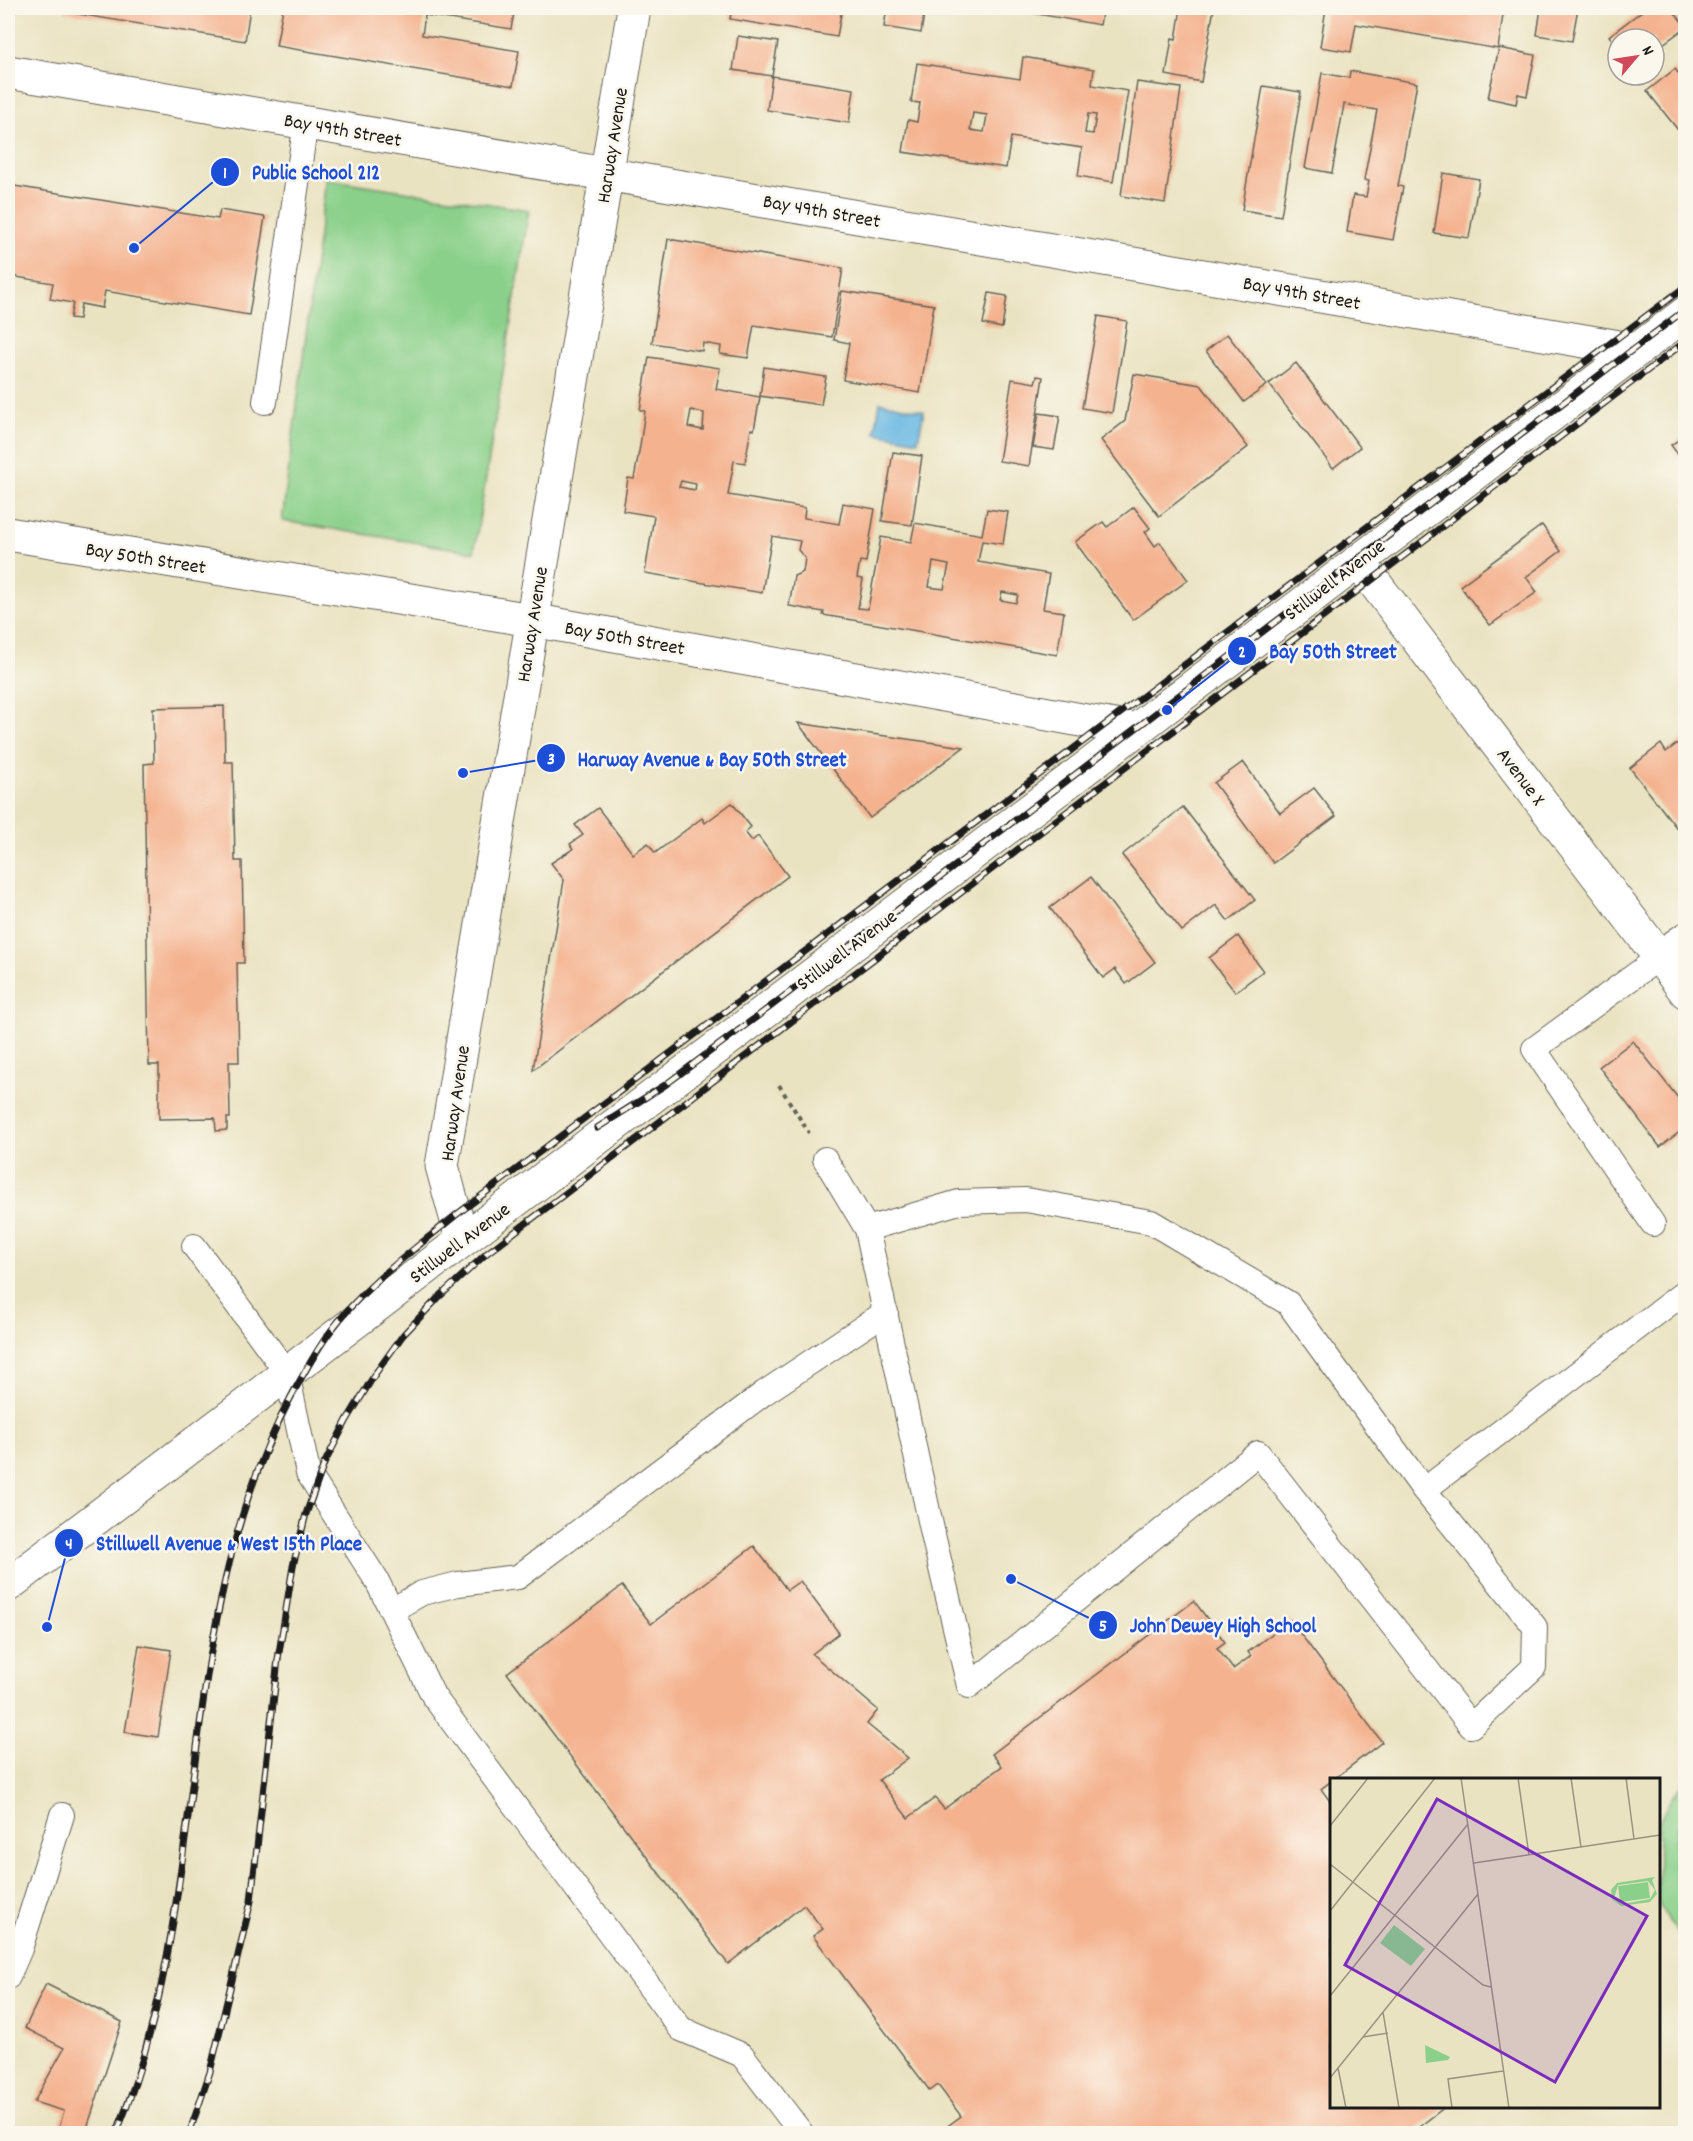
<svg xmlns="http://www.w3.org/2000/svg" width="1693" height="2141" viewBox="0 0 1693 2141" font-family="Dekko,sans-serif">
  <rect width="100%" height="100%" fill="#fbf7ec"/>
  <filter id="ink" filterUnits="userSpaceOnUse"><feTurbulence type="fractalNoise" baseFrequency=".0167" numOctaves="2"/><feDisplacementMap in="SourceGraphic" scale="12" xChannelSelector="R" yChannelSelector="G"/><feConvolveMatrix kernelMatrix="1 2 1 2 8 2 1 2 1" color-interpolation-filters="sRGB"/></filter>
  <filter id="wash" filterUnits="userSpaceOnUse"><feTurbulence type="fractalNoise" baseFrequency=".008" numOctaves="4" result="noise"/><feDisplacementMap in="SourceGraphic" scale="24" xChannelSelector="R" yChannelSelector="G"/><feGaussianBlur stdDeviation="1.35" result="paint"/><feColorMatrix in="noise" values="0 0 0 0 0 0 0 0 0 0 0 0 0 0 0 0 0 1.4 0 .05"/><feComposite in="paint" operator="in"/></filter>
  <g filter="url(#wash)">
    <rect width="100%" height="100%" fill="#eae3c2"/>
    <!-- green -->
    <g fill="#8ad08a" stroke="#537653" stroke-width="1.5">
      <polygon points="326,179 529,210 474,552 282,521"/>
      <polygon points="1685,1782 1685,1814 1677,1829 1674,1845 1674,1865 1675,1881 1685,1904 1685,1942 1666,1917 1658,1901 1659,1822 1673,1796"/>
    </g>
    <!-- water -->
    <polygon fill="#68b7e2" stroke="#426a7f" stroke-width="1.5" points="880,402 924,411 918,441 875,433"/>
    <g id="blocks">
      <!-- building -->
      <g fill="#f4b28f" fill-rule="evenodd">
        <polygon points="66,8 250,8 245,41 65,12"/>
        <polygon points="283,8 515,8 511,29 425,15 422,35 519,51 513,86 276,46"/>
        <polygon points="732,8 842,8 837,37 730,19"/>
        <polygon points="887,8 925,8 921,33 884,27"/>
        <polygon points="1033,8 1103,8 1100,25 1032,13"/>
        <polygon points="1181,8 1214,8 1201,82 1166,75 1172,38 1176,39"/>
        <polygon points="1326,8 1504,8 1498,49 1356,24 1351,52 1320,47"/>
        <polygon points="1541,8 1578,8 1572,41 1537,35"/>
        <polygon points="1646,8 1671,8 1686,27 1659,47 1654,46 1654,39 1618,39 1618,47 1609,36"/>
        <polygon points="738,36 778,42 772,76 733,70"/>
        <polygon points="1499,48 1535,55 1527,96 1518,94 1516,104 1488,98"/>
        <path d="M1023,57L1094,69L1092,85L1128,91L1113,182L1078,176L1082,148L1011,137L1006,168L903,152L908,120L917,122L920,103L911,102L917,63L1020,79ZM973,113L987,115L984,132L970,130ZM1088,114L1096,115L1093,134L1085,133Z"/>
        <polygon points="1675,69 1686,83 1686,140 1647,91"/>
        <polygon points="1350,71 1417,83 1398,186 1403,187 1393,240 1347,232 1353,195 1366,197 1369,181 1364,180 1377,110 1344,104 1332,173 1305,168 1322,73 1349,78"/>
        <polygon points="772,76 854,89 849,123 767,110"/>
        <polygon points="1137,82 1181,88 1165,203 1121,196"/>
        <polygon points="1263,86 1301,92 1281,216 1242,210"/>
        <polygon points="1443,173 1479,179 1469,238 1434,233"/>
        <polygon points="8,185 218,219 220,210 265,217 249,315 105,291 102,308 81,304 79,319 70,318 73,303 50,299 53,283 11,276 8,287"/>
        <polygon points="668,239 843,268 832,337 754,325 748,358 720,354 721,346 703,343 702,351 652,343"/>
        <polygon points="842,291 934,305 920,393 843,380 849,343 834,340"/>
        <polygon points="989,293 1007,296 1002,328 983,324"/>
        <polygon points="1098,316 1127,321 1112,413 1082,408"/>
        <polygon points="1227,334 1267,385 1244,402 1206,351"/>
        <path d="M649,357L720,368L716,389L760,397L754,430L751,429L745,463L734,461L728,495L805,508L804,518L839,524L843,503L875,509L866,562L860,561L857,578L863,579L858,608L868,609L881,537L911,542L915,523L982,535L987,509L1008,512L1003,544L982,541L978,562L1049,574L1043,609L1064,612L1057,655L823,615L824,612L789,606L794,576L803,572L805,558L798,550L800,541L772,536L762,593L645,573L654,516L623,511L628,478L634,479L640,446L645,411L640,410ZM691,410L704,413L703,430L688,427ZM681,481L696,484L695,490L679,487ZM933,562L949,565L944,589L929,587ZM1002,592L1018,595L1016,603L1000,600Z"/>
        <polygon points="1296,363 1360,447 1333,468 1269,384"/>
        <polygon points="764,367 826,377 821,405 760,396"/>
        <polygon points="1134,374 1201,385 1248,447 1159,516 1101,440 1125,421"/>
        <polygon points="1037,376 1043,377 1029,466 999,461 1012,379 1035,383"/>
        <polygon points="1039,413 1060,416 1054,450 1033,447"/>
        <polygon points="1686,435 1686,466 1671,445"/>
        <polygon points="893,452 922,456 912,525 882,521"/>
        <polygon points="1134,507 1150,528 1145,532 1155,546 1160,542 1188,580 1133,620 1075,542 1103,522 1107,527"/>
        <polygon points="1542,525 1561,551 1526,577 1537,592 1490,625 1460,586"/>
        <polygon points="224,706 225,762 233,762 235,861 242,861 244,963 237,963 239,1062 229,1062 230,1118 227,1118 227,1130 216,1131 215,1118 159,1119 159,1065 149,1065 144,764 154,763 153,708"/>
        <polygon points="798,723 850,731 964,747 870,818"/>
        <polygon points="1686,737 1686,840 1630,768 1661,744 1666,752"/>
        <polygon points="1243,762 1280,813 1314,788 1336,816 1273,863 1214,783"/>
        <polygon points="732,803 751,827 745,832 752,841 758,836 788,876 533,1070 564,880 551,863 573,849 570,844 583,835 575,825 598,808 633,854 648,843 655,853 702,818 705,823"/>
        <polygon points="1183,807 1255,900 1228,921 1216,905 1182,931 1122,855"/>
        <polygon points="1091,877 1155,962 1126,984 1115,969 1103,978 1050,908"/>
        <polygon points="1238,936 1263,971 1235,992 1209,958"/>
        <polygon points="1633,1041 1686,1108 1686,1127 1660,1147 1599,1067"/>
        <polygon points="754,1546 787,1590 800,1581 839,1633 812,1654 878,1710 867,1724 908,1758 879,1780 908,1818 935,1798 944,1809 1002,1766 992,1754 1194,1601 1225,1642 1217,1648 1233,1669 1251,1656 1248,1652 1290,1620 1382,1742 1321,1789 1332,1804 1332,2106 1446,2106 1410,2134 937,2134 961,2116 938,2085 930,2091 813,1936 823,1929 804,1905 728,1964 507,1673 622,1586 651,1624"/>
        <polygon points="139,1645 171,1650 158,1737 125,1732"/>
        <polygon points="46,1984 122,2022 85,2134 57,2134 64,2111 34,2102 64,2048 25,2028"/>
      </g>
    </g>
  </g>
  <g filter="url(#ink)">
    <use href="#blocks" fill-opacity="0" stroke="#646256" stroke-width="1.5"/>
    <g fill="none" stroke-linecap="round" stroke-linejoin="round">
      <!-- service casing -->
      <g stroke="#646256" stroke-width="26">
        <g id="service">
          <polyline points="265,402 306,122"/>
          <polyline points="825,1159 867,1229 934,1539 969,1686 1258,1453 1471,1726 1534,1667 1535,1627 1424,1490 1288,1303 1151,1222 1026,1200 959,1202 867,1229"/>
          <polyline points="1653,1224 1534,1049 1660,957"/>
          <polyline points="194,1246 287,1373 308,1473 377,1581 434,1697 681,2029 742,2055 802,2134"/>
          <polyline points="1424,1490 1686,1291"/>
          <polyline points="392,1610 422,1593 458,1584 518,1577 764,1393 886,1312"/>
          <polyline points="8,1977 20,1949 62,1815"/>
        </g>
      </g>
      <!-- minor casing -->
      <g stroke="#646256" stroke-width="35">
        <g id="minor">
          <polyline points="8,72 1637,350"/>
          <polyline points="8,534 532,620 1136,730"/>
          <polyline points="1358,561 1686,992"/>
          <polyline points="1660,957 1686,939"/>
          <polyline points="462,1239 442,1166 634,8"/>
        </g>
      </g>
      <!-- secondary casing -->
      <g stroke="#646256" stroke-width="35">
        <polyline id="secondary" points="8,1585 1686,313"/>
      </g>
      <!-- path -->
      <polyline stroke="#646256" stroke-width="4" stroke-dasharray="4.5 4.5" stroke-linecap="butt" points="779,1085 809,1133"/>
      <!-- service -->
      <use href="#service" stroke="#fff" stroke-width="24"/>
      <!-- minor -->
      <use href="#minor" stroke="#fff" stroke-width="33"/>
      <!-- secondary -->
      <use href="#secondary" stroke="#fff" stroke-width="33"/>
      <!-- rail casing -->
      <g stroke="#1c1c1c" stroke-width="7">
        <g id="rail">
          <polyline points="597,1128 665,1085 770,1007 1686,309"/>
          <path d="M116,2134C215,1898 169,1626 291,1397C303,1375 315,1352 330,1332C364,1286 412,1251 456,1215L1686,286"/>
          <polyline points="189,2134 210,2072 251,1901 278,1659 293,1566 306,1514 324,1464 347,1420 375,1374 403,1335 438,1298 487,1253 1686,341"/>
        </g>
      </g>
      <!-- rail -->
      <use href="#rail" stroke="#fbf7ec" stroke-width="4.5" stroke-dasharray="14" stroke-linecap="butt"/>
    </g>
  </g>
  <g text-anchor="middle" stroke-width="5" stroke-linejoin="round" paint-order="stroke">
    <!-- street labels -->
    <g font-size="20" fill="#1c1c1c" stroke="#fbf7ec">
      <text transform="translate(343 129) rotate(10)" y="7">Bay 49th Street</text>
      <text transform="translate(611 145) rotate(-81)" y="7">Harway Avenue</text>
      <text transform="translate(822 210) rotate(10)" y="7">Bay 49th Street</text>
      <text transform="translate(1302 292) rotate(10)" y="7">Bay 49th Street</text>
      <text transform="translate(146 557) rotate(9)" y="7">Bay 50th Street</text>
      <text transform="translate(1334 579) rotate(-37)" y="7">Stillwell Avenue</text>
      <text transform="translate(531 624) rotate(-81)" y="7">Harway Avenue</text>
      <text transform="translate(625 637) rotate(10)" y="7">Bay 50th Street</text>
      <text transform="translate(1522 776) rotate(53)" y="7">Avenue X</text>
      <text transform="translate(846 949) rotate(-37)" y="7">Stillwell Avenue</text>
      <text transform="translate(454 1103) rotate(-82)" y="7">Harway Avenue</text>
      <text transform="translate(459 1242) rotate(-37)" y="7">Stillwell Avenue</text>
    </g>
  </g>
  <!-- overview -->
  <g transform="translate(1330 1778)">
    <rect width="330" height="330" fill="#eae3c2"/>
    <path d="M325,99L322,102L327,116L320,124L291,128L282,121L281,112L287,105ZM318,103L325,112L320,121L292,126L284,121L288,107ZM318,104L320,120L290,124L288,108ZM64,147L95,171L81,188L50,165ZM95,267L120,279L118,282L96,285Z" fill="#8ad08a" fill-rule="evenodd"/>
    <path fill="none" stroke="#989380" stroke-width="1.5" d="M131,0L179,330M188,0L199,77M241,0L251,69M296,0L304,61M0,48L38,0M144,85L330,57M0,86L153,207L161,209M0,133L105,0M0,218L138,46M53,234L69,330M33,259L58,255M8,290L16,330M0,300L148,116M122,330L118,301L173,293"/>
    <path fill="#7b2cbf" fill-opacity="0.15" stroke="#7b2cbf" stroke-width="3" d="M107,21L317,138L225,304L15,187Z"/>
    <rect width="330" height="330" fill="none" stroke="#1c1c1c" stroke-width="3"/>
  </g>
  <!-- callouts -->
  <path fill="none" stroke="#1d4ed8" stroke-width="2" d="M134 248L225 172M1167 710L1242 651M463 773L551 758M47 1627L69 1543M1011 1579L1103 1625"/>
  <g fill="#1d4ed8" stroke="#fbf7ec" stroke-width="2">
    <circle cx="134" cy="248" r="6"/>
    <circle cx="1167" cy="710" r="6"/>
    <circle cx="463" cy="773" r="6"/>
    <circle cx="47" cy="1627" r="6"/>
    <circle cx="1011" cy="1579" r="6"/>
    <circle cx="225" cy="172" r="15"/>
    <circle cx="1242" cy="651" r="15"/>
    <circle cx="551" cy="758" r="15"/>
    <circle cx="69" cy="1543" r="15"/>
    <circle cx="1103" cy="1625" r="15"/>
  </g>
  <g font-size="18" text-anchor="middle" font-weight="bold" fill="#fff">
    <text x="225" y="178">1</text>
    <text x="1242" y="657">2</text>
    <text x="551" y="764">3</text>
    <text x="69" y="1549">4</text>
    <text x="1103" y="1631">5</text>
  </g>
  <g font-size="21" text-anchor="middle" font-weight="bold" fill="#1d4ed8" stroke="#fbf7ec" stroke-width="5" stroke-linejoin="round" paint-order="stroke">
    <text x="316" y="179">Public School 212</text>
    <text x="1333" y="658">Bay 50th Street</text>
    <text x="712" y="766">Harway Avenue &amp; Bay 50th Street</text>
    <text x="229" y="1550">Stillwell Avenue &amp; West 15th Place</text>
    <text x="1223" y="1632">John Dewey High School</text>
  </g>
  <!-- margin -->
  <rect width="1693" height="2141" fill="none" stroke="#fbf7ec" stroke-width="30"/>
  <!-- north arrow -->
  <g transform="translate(1636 57) rotate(61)"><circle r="28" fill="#fbf7ec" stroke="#a29f99" stroke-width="1.5"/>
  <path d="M0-4.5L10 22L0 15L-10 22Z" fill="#d1495b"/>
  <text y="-9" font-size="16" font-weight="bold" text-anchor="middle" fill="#1c1c1c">N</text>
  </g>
</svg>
